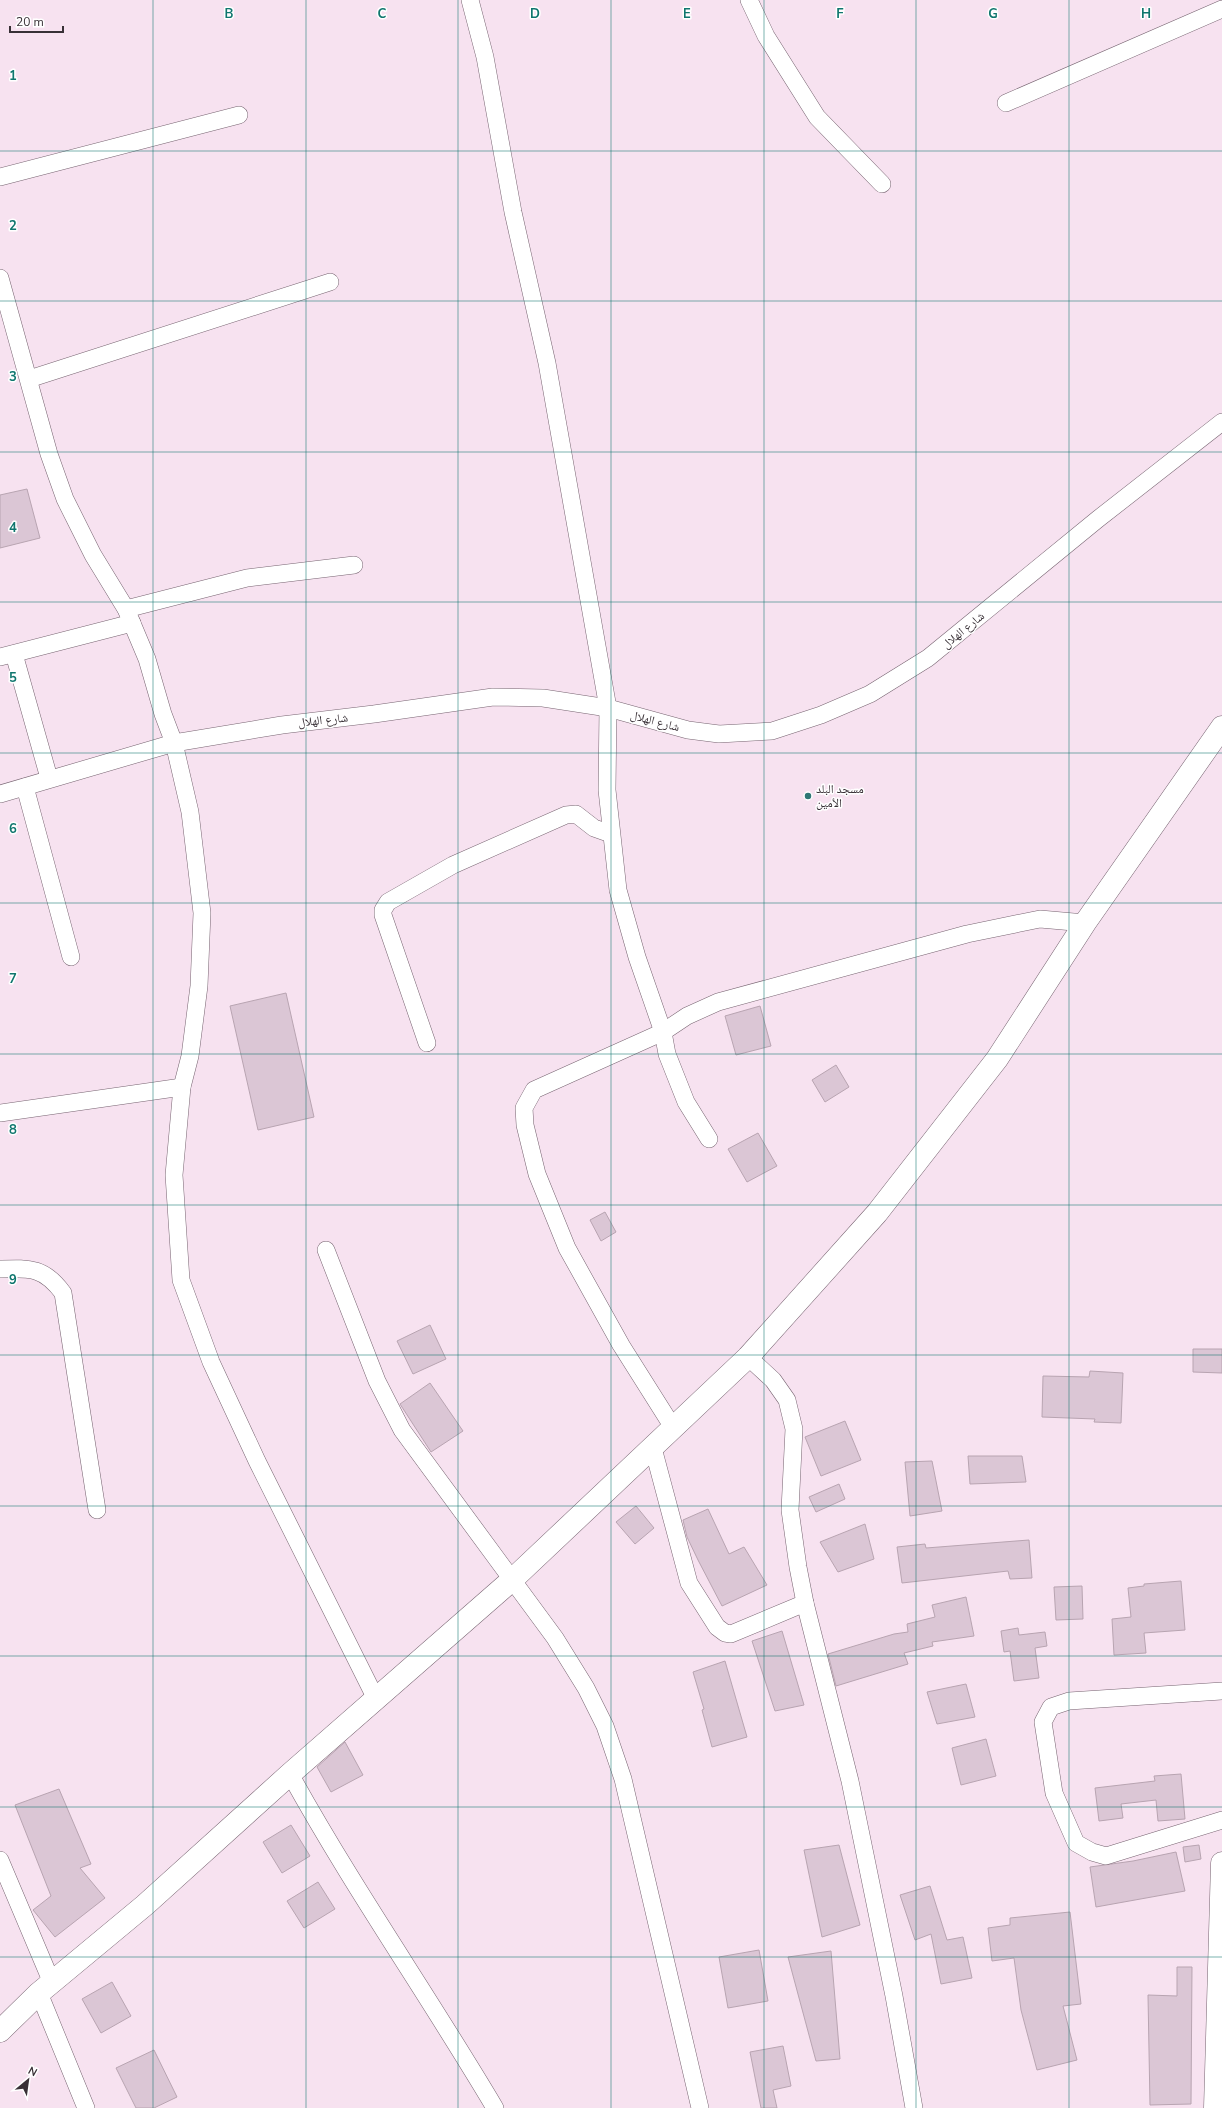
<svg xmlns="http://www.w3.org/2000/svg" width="1222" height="2108" viewBox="0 0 1222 2108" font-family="'Nunito Sans','Noto Naskh Arabic',sans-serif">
  <rect width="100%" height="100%" fill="#f7e2f0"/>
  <!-- building -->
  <g fill="#dbc6d5" stroke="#b8a4b1">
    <polygon points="27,489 40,538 0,548 0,495"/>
    <polygon points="286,993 314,1117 258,1130 230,1006"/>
    <polygon points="760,1006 771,1046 736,1055 725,1016"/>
    <polygon points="836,1065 849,1087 825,1102 812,1080"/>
    <polygon points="758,1133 777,1166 747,1182 728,1149"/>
    <polygon points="605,1212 616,1232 601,1241 590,1220"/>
    <polygon points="430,1325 446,1359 413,1374 397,1341"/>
    <polygon points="1193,1349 1222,1349 1222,1373 1193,1372"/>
    <polygon points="1090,1371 1123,1373 1121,1423 1094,1422 1095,1419 1042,1417 1043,1376 1089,1377"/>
    <polygon points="430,1383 463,1431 431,1452 400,1404"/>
    <polygon points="845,1421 861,1460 821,1476 805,1437"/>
    <polygon points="968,1456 1022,1456 1026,1482 970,1484"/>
    <polygon points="932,1461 942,1511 910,1516 905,1462"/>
    <polygon points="839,1484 845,1499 816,1512 809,1497"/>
    <polygon points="636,1506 654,1528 635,1544 616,1522"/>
    <polygon points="708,1509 729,1554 744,1547 767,1585 722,1606 698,1560 687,1537 683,1520"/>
    <polygon points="865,1524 874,1559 838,1572 820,1542"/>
    <polygon points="1029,1540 1032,1578 1010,1579 1008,1571 902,1583 897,1547 925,1544 926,1548"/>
    <polygon points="1181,1581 1185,1630 1144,1633 1146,1653 1114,1655 1112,1619 1131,1617 1128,1588 1144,1586 1144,1584"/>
    <polygon points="1082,1586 1083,1619 1056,1620 1054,1587"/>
    <polygon points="966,1597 974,1636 932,1642 933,1646 904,1653 908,1664 836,1686 828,1654 894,1634 908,1632 907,1624 935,1617 932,1605"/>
    <polygon points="1018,1628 1019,1635 1045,1632 1047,1646 1035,1648 1039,1678 1014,1681 1010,1651 1004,1652 1001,1631"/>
    <polygon points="782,1631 804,1705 775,1711 752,1641"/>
    <polygon points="725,1661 747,1737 712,1747 702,1710 704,1709 693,1672"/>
    <polygon points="966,1684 975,1717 937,1724 927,1692"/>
    <polygon points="986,1739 996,1776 961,1785 952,1748"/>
    <polygon points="345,1742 363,1775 331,1792 317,1767"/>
    <polygon points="1181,1774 1185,1819 1158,1821 1156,1800 1121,1804 1123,1818 1099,1821 1095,1788 1155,1781 1154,1776"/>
    <polygon points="59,1789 91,1864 80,1868 105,1898 55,1937 33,1910 51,1896 15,1805"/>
    <polygon points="291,1825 310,1856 282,1873 263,1842"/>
    <polygon points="839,1845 860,1925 822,1937 804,1850"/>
    <polygon points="1199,1845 1201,1859 1185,1862 1183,1847"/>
    <polygon points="1176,1852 1185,1891 1096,1907 1090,1867 1133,1861"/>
    <polygon points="318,1882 335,1909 304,1928 287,1901"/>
    <polygon points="930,1886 947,1940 963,1937 972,1978 941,1984 931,1934 915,1940 900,1895"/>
    <polygon points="1070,1912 1081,2004 1063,2006 1077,2060 1037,2070 1021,2010 1014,1958 992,1961 988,1928 1010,1925 1010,1918"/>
    <polygon points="759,1950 768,2001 728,2008 719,1957"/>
    <polygon points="831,1951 840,2059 816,2061 788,1957"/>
    <polygon points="1177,1967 1192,1967 1191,2104 1150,2105 1148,1995 1177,1996"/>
    <polygon points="112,1982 131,2016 101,2033 82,1999"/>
    <polygon points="783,2046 791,2086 773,2090 777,2108 761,2108 750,2052"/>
    <polygon points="154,2050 177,2097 154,2108 136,2108 116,2068"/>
  </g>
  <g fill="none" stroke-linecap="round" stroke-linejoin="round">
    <!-- street casing -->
    <g stroke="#776471" stroke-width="18">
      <g id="street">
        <polyline points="470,0 485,57 513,212 547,363 608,708 607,790 618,890 637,957 663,1032 667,1054 686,1102 709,1139"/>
        <polyline points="749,0 766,36 817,117 882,184"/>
        <polyline points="1006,103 1222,9"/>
        <polyline points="0,177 239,115"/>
        <polyline points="0,278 49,454 65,499 93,555 126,609 147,659 163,714 174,743 190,812 202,913 199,986 190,1056 182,1087 174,1175 181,1280 211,1362 257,1461 376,1699"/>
        <polyline points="29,379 330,282"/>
        <polyline points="126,609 247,578 354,565"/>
        <polyline points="14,654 49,778"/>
        <polyline points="0,657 132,623"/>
        <polyline points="25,787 71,957"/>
        <polyline points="0,794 174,743 282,725 374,714 493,697 543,698 608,708 688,730 719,734 772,731 821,715 870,694 928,658 1098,519 1222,422"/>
        <polyline points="427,1043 383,915 383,910 388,902 453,865 566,815 576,814 594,828 611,834"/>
        <polyline points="0,1113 182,1087"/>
        <polyline points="326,1250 377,1381 402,1430 555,1638 586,1688 605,1726 623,1779 700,2108"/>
        <path d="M0,1269C30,1268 44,1267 63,1293L97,1510"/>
        <polyline points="748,1357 773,1380 787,1400 794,1429 790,1510 798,1567 805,1603 850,1781 894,1996 914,2108"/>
        <polyline points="674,1429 621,1345 567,1248 537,1174 525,1125 524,1108 534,1090 663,1032 687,1016 718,1002 967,934 1040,919 1085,923"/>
        <polyline points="653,1448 689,1583 717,1627 725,1633 731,1634 805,1603"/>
        <polyline points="1222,1691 1069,1701 1051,1707 1043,1722 1054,1793 1076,1843 1092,1852 1106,1856 1222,1820"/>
        <path d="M290,1774C353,1888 428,1995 495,2108"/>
        <polyline points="0,1860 52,1983"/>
        <polyline points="39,1993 86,2108"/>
      </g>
    </g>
    <!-- secondary casing -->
    <g stroke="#776471" stroke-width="23">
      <g id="secondary">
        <polyline points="0,2031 39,1993 145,1905 290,1774 513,1579 748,1357 877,1213 997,1059 1085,923 1222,727"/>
        <polyline points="1215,2108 1222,1863"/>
      </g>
    </g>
    <!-- street -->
    <use href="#street" stroke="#fff" stroke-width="17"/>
    <!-- secondary -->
    <use href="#secondary" stroke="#fff" stroke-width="22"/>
  </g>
  <!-- grid -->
  <path fill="none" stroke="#0f766e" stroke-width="1" stroke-opacity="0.55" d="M153,0V2108M306,0V2108M458,0V2108M611,0V2108M764,0V2108M916,0V2108M1069,0V2108M0,151H1222M0,301H1222M0,452H1222M0,602H1222M0,753H1222M0,903H1222M0,1054H1222M0,1205H1222M0,1355H1222M0,1506H1222M0,1656H1222M0,1807H1222M0,1957H1222"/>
  <!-- markers -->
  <circle fill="#2e7775" stroke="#fff" stroke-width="1.5" cx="808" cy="796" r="4"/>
  <g text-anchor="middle" stroke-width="3" stroke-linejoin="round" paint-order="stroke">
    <!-- street labels -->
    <g font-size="12" fill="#383036" stroke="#fff">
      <text transform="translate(963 630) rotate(-39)" y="4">شارع الهلال</text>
      <text transform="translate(323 720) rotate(-6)" y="4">شارع الهلال</text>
      <text transform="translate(655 721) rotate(15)" y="4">شارع الهلال</text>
    </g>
    <!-- poi labels -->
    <g font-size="12" fill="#383036" stroke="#fff" text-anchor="start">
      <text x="816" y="793">مسجد البلد<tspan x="816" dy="14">الأمين</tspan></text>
    </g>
  </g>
  <g font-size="13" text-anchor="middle" font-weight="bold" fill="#0f766e" stroke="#fff" stroke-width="3" stroke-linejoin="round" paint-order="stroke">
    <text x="229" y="18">B</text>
    <text x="382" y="18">C</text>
    <text x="535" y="18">D</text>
    <text x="687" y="18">E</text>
    <text x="840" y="18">F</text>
    <text x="993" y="18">G</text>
    <text x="1146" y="18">H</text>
    <text x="13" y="80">1</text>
    <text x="13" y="230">2</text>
    <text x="13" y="381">3</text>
    <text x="13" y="532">4</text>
    <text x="13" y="682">5</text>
    <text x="13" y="833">6</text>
    <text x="13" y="983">7</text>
    <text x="13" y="1134">8</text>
    <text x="13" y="1284">9</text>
  </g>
  <!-- north arrow -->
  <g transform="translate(28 2080) rotate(29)" stroke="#ffffff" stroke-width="3" paint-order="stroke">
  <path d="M0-3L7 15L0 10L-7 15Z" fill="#383036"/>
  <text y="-6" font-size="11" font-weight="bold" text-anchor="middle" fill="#383036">N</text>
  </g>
  <!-- scale -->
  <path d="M10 26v6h53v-6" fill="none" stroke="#383036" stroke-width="2"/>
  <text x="16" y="26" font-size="12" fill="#383036" stroke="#ffffff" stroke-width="3" paint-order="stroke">20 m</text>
</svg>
